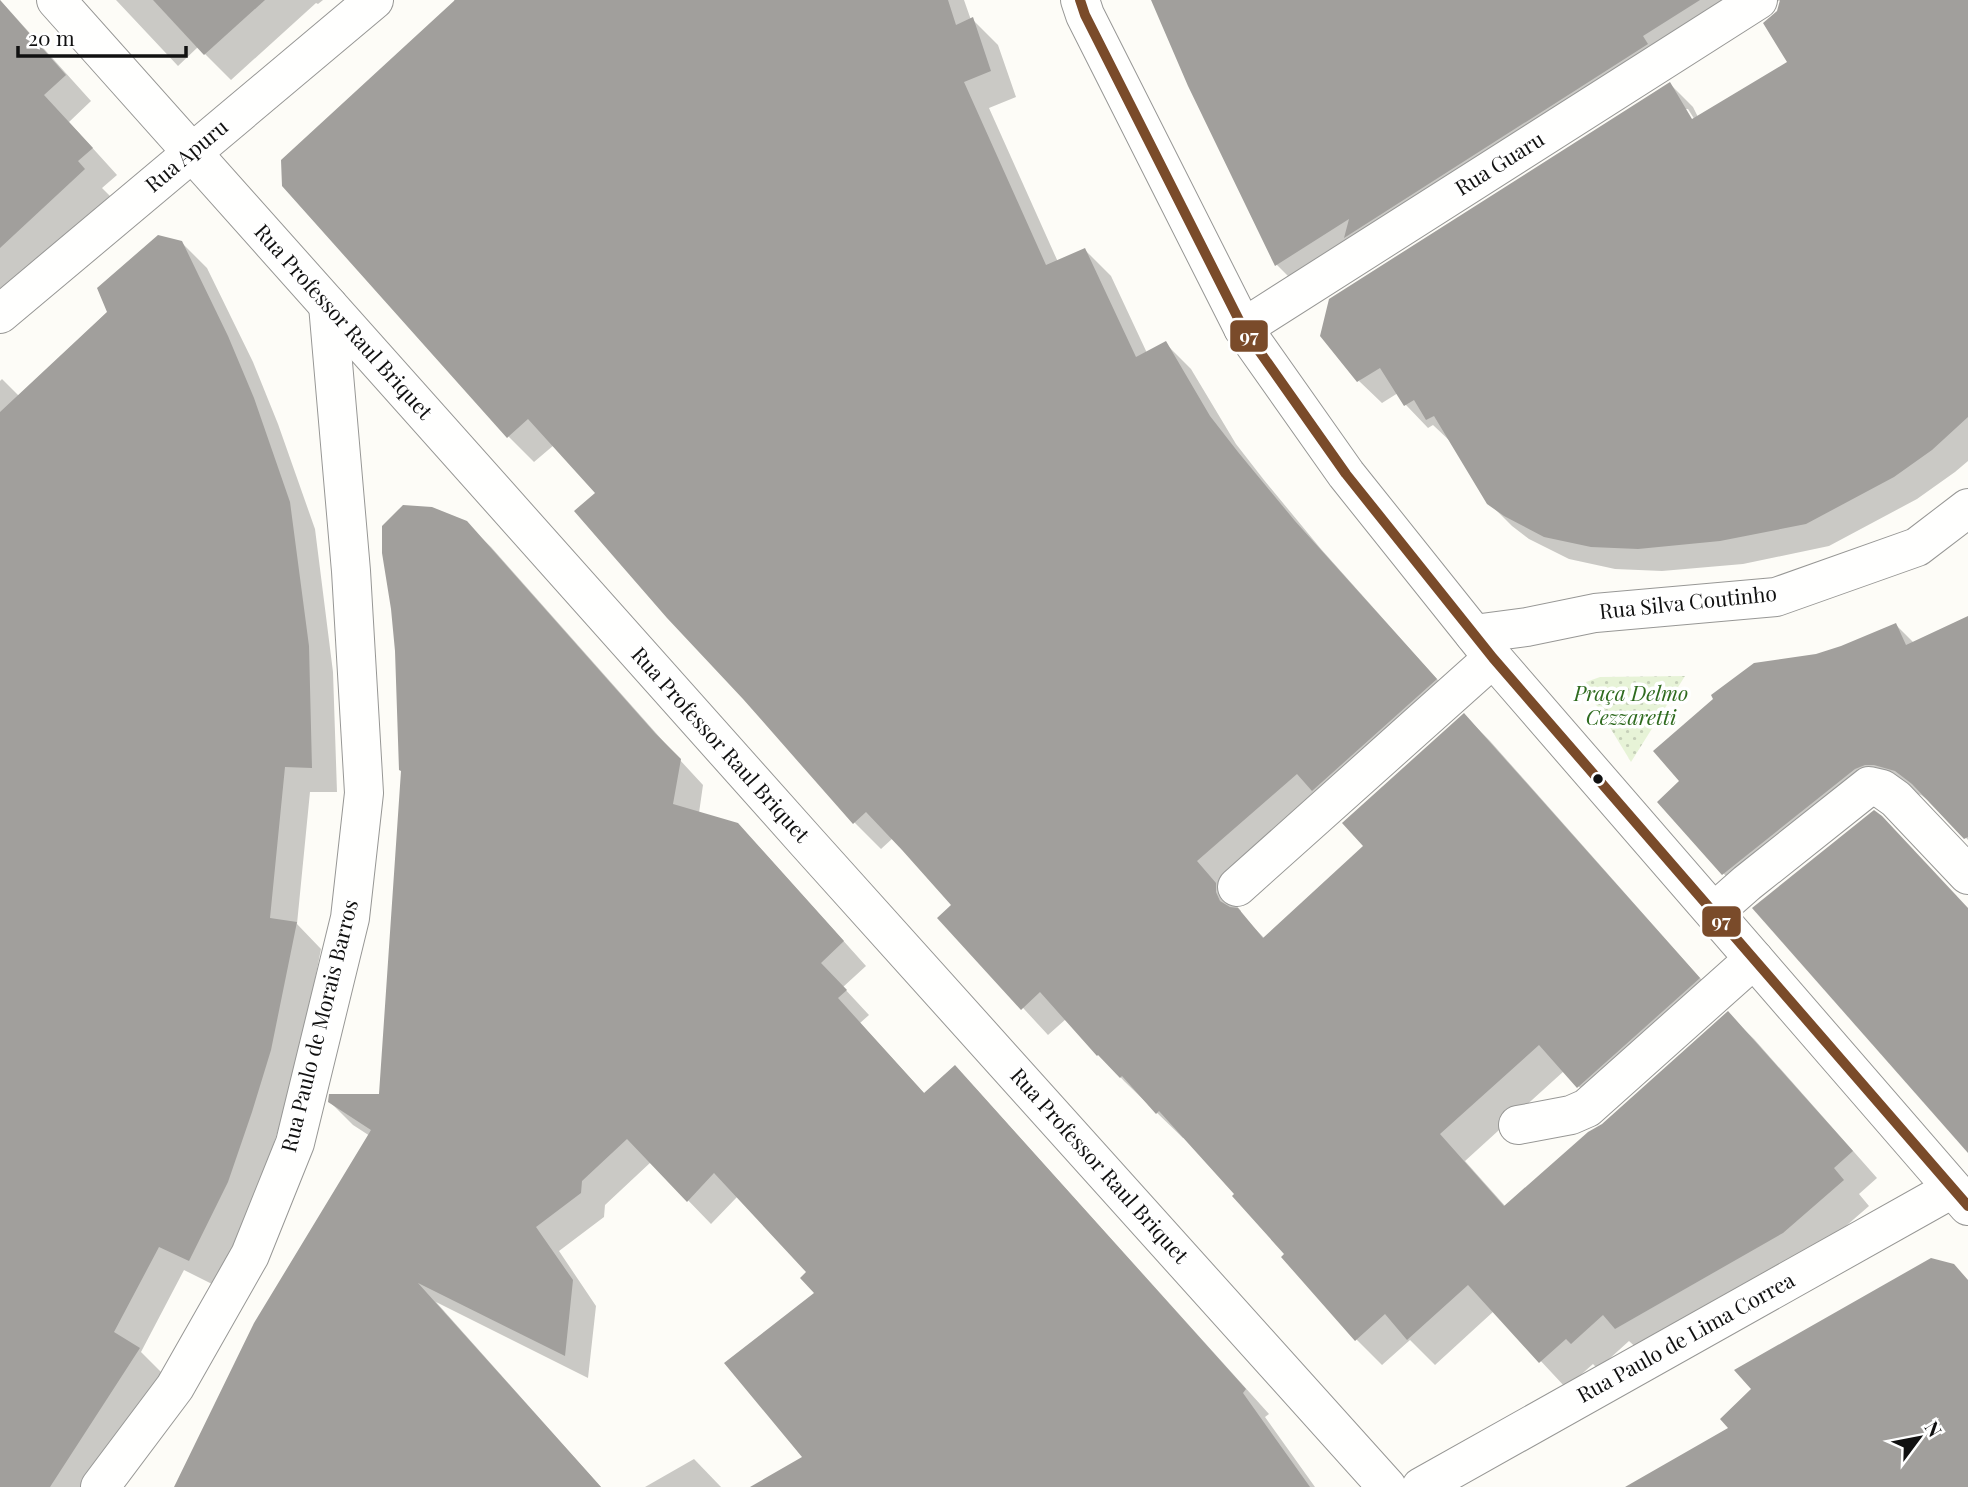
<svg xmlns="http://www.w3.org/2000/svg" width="1968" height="1487" viewBox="0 0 1968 1487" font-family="'Playfair Display',serif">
  <defs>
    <pattern id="park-dots" width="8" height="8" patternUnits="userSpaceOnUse" patternTransform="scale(1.75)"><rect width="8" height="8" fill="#e7f3d7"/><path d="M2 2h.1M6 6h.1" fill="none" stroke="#c5cfb8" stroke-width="1.8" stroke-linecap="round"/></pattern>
  </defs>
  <rect width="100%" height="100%" fill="#fdfcf7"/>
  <!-- park -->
  <polygon fill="url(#park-dots)" points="1685,676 1631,762 1592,698 1586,682 1600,677"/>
  <!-- shadow -->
  <g fill="#0003" fill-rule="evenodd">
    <polygon points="0,0 91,101 69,122 117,175 102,188 110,196 6,292 0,290"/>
    <polygon points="116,0 323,0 318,4 316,3 231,80 198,47 178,66"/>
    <polygon points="454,0 964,0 971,20 972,19 998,45 1016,97 989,108 1058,262 1085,250 1111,276 1147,353 1165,343 1191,369 1236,444 1264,480 1321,549 1461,706 1221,888 1241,911 1241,914 1265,939 1366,846 1464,715 1490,741 1724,1005 1604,1113 1564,1071 1465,1161 1506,1207 1603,1126 1728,1014 1754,1039 1877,1178 1859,1194 1869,1206 1809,1258 1643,1354 1629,1341 1598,1369 1593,1364 1566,1388 1494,1311 1435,1365 1410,1340 1382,1365 1356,1339 1236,1194 1185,1137 1183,1138 1124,1081 1066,1019 1048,1035 940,918 953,905 893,838 881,849 855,823 744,698 597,493 554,445 534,462 508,436"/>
    <path d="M1152,0H1968V461L1955,472L1917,499L1829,546L1743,564L1662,571L1615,569L1569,559L1529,539L1512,526L1488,502L1451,442L1433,425L1428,428L1406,405L1398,393L1382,403L1359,381L1670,84L1693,107L1698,117L1789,63L1779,10L1781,0L1766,7L1300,288L1277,265L1189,85ZM1684,109H1688L1698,125L1695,127Z"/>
    <polygon points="181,242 207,268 253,362 278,424 315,529 333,672 337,792 310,792 297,924 321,949 296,1075 253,1207 214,1285 184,1270 141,1352 164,1375 91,1487 0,1487 0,381 2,379 19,396"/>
    <polygon points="466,523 491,547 679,759 703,785 699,813 737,824 761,849 866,966 843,987 869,1015 860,1023 925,1094 955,1067 978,1091 1269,1414 1265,1417 1315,1487 753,1487 805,1457 816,1293 809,1272 738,1196 711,1224 651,1162 605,1205 604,1217 559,1251 596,1306 588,1378 436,1302 601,1487 176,1487 370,1136 353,1125 329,1101 380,1096"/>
    <polygon points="1968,617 1968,840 1932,803 1921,795 1899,789 1889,789 1748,899 1724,874 1659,802 1817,655 1842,648 1896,625 1914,643"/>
    <polygon points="694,1459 721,1487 645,1487"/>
  </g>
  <!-- building -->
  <g fill="#a19f9c">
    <polygon points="0,0 66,75 44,95 93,148 78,161 85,169 0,248"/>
    <polygon points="153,0 265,0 204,55"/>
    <polygon points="455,0 948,0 956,25 973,17 991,71 964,82 1046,265 1085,248 1136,357 1166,341 1210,416 1238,452 1295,521 1437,679 1312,791 1297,774 1197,861 1216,883 1216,892 1220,901 1230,907 1238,908 1263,938 1363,846 1342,823 1464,713 1700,978 1577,1088 1539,1045 1440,1134 1504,1206 1588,1132 1602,1124 1728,1011 1853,1151 1834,1168 1844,1180 1783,1233 1615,1329 1603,1315 1571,1344 1566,1339 1539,1363 1468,1285 1407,1340 1385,1314 1355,1341 1281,1257 1284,1254 1232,1196 1234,1194 1159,1111 1156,1114 1122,1076 1120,1078 1098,1055 1097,1056 1040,992 1021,1010 937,918 951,905 902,850 866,812 853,824 743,699 667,618 574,511 595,493 528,419 507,438 282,186 281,160"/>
    <polygon points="1151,0 1700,0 1643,36 1648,44 1344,238 1349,219 1275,266 1188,86"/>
    <polygon points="1780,0 1968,0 1968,417 1932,450 1894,477 1806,524 1720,541 1638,549 1591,547 1544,537 1504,516 1487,504 1434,416 1426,420 1414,400 1404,406 1380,368 1357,382 1320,336 1329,299 1670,82 1692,119 1787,62 1763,23 1777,11"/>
    <polygon points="158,235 182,241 228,336 254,398 290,502 309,646 312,768 285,767 270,918 297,922 271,1050 252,1112 228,1182 189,1261 159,1247 114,1332 140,1348 50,1487 0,1487 0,412 107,312 97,288"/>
    <polygon points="403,505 432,507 467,521 655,733 681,759 673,804 738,823 844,941 821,963 847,990 838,998 924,1093 955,1065 1246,1389 1243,1393 1310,1487 750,1487 802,1457 724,1363 814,1293 800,1278 806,1272 714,1173 687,1202 627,1139 582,1181 581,1193 536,1227 573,1280 565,1356 418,1283 601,1487 174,1487 254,1323 371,1130 328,1102 329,1094 379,1094 401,771 399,770 395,651 391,609 382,553 382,526"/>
    <polygon points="1968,616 1968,837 1964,839 1912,784 1895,771 1874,765 1865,765 1855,769 1722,875 1657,802 1679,781 1653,751 1713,699 1711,695 1754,663 1816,654 1841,646 1896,623 1906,645"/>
    <polygon points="1874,810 1882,816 1968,908 1968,1153 1752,908"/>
    <polygon points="1931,1258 1954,1264 1968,1280 1968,1487 1625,1487 1728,1428 1720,1419 1751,1389 1734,1370"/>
  </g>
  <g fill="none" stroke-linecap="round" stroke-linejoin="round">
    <!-- minor casing -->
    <g stroke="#979795" stroke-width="40">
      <g id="minor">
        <polyline points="56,0 805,840 1387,1487"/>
        <polyline points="1080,0 1085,15 1243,328 1346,474 1493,658 1968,1206"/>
        <polyline points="0,314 374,0"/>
        <polyline points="1243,328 1758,0"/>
        <polyline points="1474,634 1527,627 1595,613 1776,597 1917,547 1968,508"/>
        <polyline points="1237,887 1493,658"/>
        <polyline points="1714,912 1747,883 1869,786 1882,789 1896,799 1968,875"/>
        <polyline points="1518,1125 1571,1115 1587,1108 1754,959"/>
        <polyline points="100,1487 175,1387 250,1255 295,1143 350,918 364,793 351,571 328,305"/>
        <polyline points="1421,1487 1952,1189"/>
      </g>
    </g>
    <!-- minor -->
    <use href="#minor" stroke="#fffffe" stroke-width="38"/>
    <!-- bus-1 casing -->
    <g stroke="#fff" stroke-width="16">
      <polyline id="bus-1" points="1080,0 1085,15 1243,328 1346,474 1493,658 1968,1206"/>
    </g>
    <!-- bus-1 -->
    <use href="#bus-1" stroke="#7a4b2a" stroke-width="10"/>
  </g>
  <!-- markers -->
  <circle fill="#111" stroke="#fff" stroke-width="2.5" cx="1598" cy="779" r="6"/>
  <g text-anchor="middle" stroke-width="7" stroke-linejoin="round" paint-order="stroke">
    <!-- street labels -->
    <g font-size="21" fill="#111" stroke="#fff">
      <text transform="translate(187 156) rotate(-40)" y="7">Rua Apuru</text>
      <text transform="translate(1500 164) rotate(-32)" y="7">Rua Guaru</text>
      <text transform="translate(343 322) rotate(48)" y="7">Rua Professor Raul Briquet</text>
      <text transform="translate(1688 603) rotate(-6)" y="7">Rua Silva Coutinho</text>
      <text transform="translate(720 745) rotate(48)" y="7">Rua Professor Raul Briquet</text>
      <text transform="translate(320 1026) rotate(-76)" y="7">Rua Paulo de Morais Barros</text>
      <text transform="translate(1099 1166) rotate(48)" y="7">Rua Professor Raul Briquet</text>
      <text transform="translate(1686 1338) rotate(-29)" y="7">Rua Paulo de Lima Correa</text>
    </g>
    <!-- park labels -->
    <g font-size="21" font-style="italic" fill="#2f6b1f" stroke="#fff">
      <text x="1631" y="701">Praça Delmo<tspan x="1631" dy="24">Cezzaretti</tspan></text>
    </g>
  </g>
  <g stroke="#fff" stroke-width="2.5">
    <rect x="1229" y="319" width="40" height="34" rx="7" fill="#7a4b2a"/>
    <rect x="1701" y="905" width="41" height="33" rx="7" fill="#7a4b2a"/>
  </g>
  <g font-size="19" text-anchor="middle" font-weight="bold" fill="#fff">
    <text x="1249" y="343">97</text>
    <text x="1721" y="928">97</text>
  </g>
  <!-- north arrow -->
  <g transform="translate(1919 1438) rotate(58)" stroke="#ffffff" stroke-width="5" paint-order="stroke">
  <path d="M0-5L12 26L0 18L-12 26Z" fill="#111111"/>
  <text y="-10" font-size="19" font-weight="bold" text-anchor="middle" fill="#111111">N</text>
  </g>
  <!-- scale -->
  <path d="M18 46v10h168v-10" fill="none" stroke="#111111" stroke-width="3.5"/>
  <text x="28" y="46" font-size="21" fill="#111111" stroke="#ffffff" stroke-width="5" paint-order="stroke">20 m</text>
</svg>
